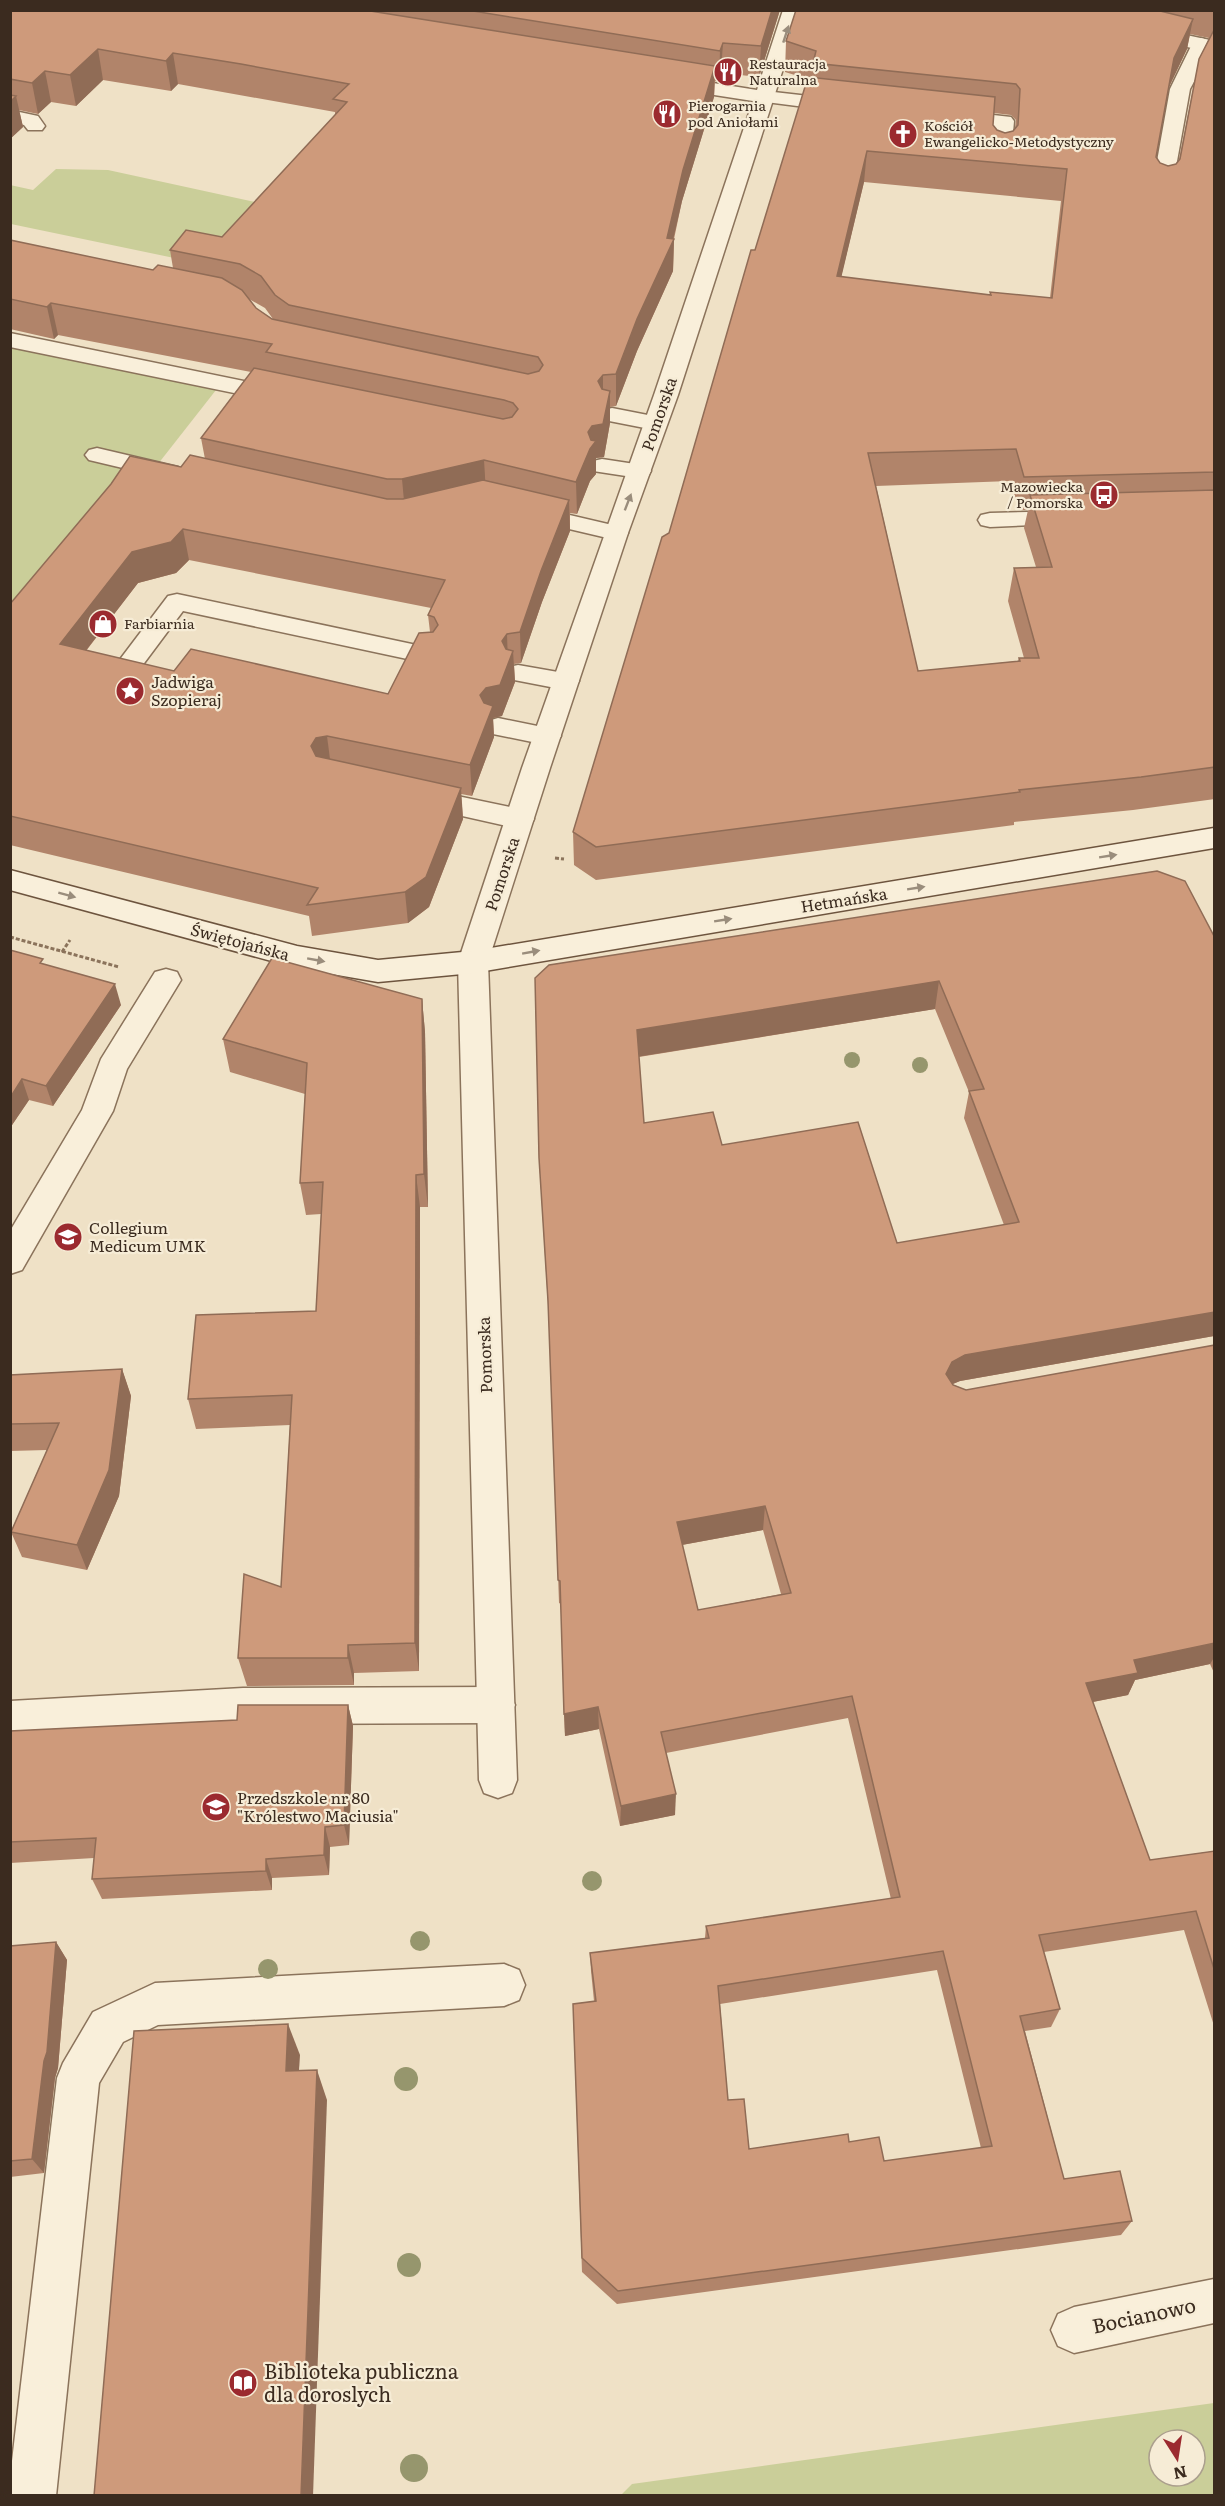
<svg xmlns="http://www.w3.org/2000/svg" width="1225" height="2506" viewBox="0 0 1225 2506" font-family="Literata,serif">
  <rect width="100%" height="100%" fill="#efe1c6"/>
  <!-- green -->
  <g fill="#cace99" fill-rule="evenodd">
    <polygon points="56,169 108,170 282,208 227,269 11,224 10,185 33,190"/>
    <polygon points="10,347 216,390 118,515 11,613"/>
    <path d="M1214,2403V2495H621L632,2484ZM1159,2440H1195V2476H1159Z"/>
  </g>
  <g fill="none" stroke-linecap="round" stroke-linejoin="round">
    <!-- lane casing -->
    <g stroke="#8b735b" stroke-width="3">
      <g id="lane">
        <polygon points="1201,38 1208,40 1211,44 1207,58 1190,89 1172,189 1169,193 1162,195 1155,193 1152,189 1170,89 1194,40"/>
        <polygon points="765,91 844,100 851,102 854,106 851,110 844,112 758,101 755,97 758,93"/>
        <polygon points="10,110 38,116 45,126 42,130 28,130 24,125 10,122"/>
        <polygon points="949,110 1011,117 1014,121 1011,156 1008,160 1001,162 994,160 991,156 993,126 942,120 939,116 942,112"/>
        <polygon points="10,333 283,389 291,391 295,396 291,401 283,403 10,347"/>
        <polygon points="612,408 663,418 667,423 663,428 655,430 604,420 600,415 604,410"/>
        <polygon points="97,448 178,467 181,472 178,477 169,479 89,460 85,455 89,450"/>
        <polygon points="602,459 648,466 651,471 648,476 639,478 593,471 590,466 593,461"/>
        <polygon points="527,505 625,528 628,533 625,538 616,540 518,517 515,512 518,507"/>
        <polygon points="177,594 426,647 435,649 439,655 435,661 426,663 183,611 133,678 124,680 115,678 111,672 115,666 168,596"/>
        <polygon points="518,665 575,675 579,681 575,687 566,690 509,679 505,673 509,667"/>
        <polygon points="498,718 557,730 561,736 557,742 547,745 488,733 484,727 488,721"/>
        <polygon points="419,788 520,809 530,812 534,819 530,826 520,829 409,804 405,797 409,790"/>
        <polygon points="166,969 177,972 181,980 127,1069 113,1111 22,1270 10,1274 10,1231 82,1110 101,1059 155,972"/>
        <polygon points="496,1687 509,1693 515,1705 509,1717 496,1723 243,1724 10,1737 10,1701 243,1688"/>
        <polygon points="504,1964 519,1970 525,1985 519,2000 504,2006 158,2025 123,2042 99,2083 56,2496 10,2496 10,2478 57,2078 63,2063 93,2012 155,1983"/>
      </g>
    </g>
    <!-- street casing -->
    <g stroke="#8b735b" stroke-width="3">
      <g id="street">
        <polygon points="783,10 802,10 678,395 628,533 550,768 488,962 517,1780 512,1793 498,1798 484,1793 479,1780 458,962 522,768 654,395 753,101 669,88 662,86 659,82 662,78 669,76 757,90"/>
        <polygon points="1145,26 1214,41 1214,53 1138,36 1135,32 1138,28"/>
        <polygon points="1072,511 1081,513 1084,518 1081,523 990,527 981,525 978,520 981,515 990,513"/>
        <polygon points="1214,2279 1214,2323 1074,2353 1058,2346 1051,2330 1058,2314 1074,2307"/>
      </g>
    </g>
    <!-- secondary casing -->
    <g stroke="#6d543e" stroke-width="3">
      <polygon id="secondary" points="1214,828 1214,848 473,973 378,982 297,968 10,890 10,870 297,946 378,960 473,951"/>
    </g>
    <!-- path -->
    <g stroke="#8b735b" stroke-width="3" stroke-dasharray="4 2" stroke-linecap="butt">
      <polyline points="555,858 564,859"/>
      <polyline points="10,937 119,967"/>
      <polyline points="62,952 70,940"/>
    </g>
    <!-- lane -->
    <use href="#lane" fill="#f9efda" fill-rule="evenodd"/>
    <!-- street -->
    <use href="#street" fill="#f9efda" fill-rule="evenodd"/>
    <!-- secondary -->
    <use href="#secondary" fill="#f9efda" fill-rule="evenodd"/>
  </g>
  <!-- trees -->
  <g fill="#96966d">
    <circle cx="852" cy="1060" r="8"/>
    <circle cx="920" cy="1065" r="8"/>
    <circle cx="592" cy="1881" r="10"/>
    <circle cx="420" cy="1941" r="10"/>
    <circle cx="268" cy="1969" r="10"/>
    <circle cx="406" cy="2079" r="12"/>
    <circle cx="409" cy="2265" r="12"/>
    <circle cx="414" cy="2468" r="14"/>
  </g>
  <!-- wall -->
  <g fill="#b1846a" fill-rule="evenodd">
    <path d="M10,10H780L759,77L721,73L719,82L715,81L714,97L682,201L674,239L673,271L637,351L616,406L610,407V423L604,457L596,458V474L590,481L577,514L570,513V531L542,602L521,663L514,664L515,682L502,716L493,718L494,737L472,796L461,794L463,819L429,907L408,923L312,936L309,916L10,845V604L181,467L205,459L201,438L251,372L58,335L54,339L10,329V240L153,270L173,268L170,250L222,237L335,115V112L178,84L171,91L103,80L76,106L51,102L38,114L19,110L23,127L10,139ZM249,299L265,308L273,319L256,308ZM189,560L431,608L428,615L430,632L388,694L174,671L86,651L138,583L176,573Z"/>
    <path d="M796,10H1215V799L1133,810L1014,822V825L596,880L574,865L573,832L669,533L808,79L785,72L786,41ZM1190,34L1209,38L1199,59L1179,160L1176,164L1168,166L1160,163L1156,157L1169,87L1187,49ZM994,113L1011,115L1016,120L1015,128L1013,131L1005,133L997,130L993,125ZM864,182L1061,201L1050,298L990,292V295L841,277ZM1010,481L1019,510H1028L1024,528L1036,567L1014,568L1008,601L1024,658H1019L1018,661L918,671L876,486Z"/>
    <path d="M1215,938V1337L1214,1336L960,1381L952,1384L966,1390L1215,1345V1675L1210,1664L1135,1680L1128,1695L1093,1702L1150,1860L1215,1851V2029L1184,1930L1044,1952L1060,2009L1051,2027L1025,2031L1064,2179L1132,2221L1121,2235L617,2304L582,2272L573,2004L594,2001L591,1971L590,1953L705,1938L706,1926L891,1899L848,1718L666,1753L675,1815L620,1826L599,1729L565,1736L561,1604L559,1603L549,1322L539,1158L535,978ZM935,1009L969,1092L964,1118L1004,1225L897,1243L722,1145L644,1123L639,1057ZM763,1530L781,1594L698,1610L682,1545ZM937,1970L981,2148L884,2161L849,2142L749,2149L728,2100L720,2004Z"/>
    <polygon points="45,965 121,1005 53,1106 29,1100 10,1128"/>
    <polygon points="422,999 425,1032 428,1207 420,1207 419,1671 354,1673 354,1685 247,1686 238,1658 281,1587 290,1425 196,1429 188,1399 316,1311 321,1214 306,1215 300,1183 305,1094 230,1072 223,1039"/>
    <polygon points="122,1369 131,1396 119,1496 87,1570 22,1557 11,1532 47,1450 10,1451 10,1375"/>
    <polygon points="348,1705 353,1726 349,1845 330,1847 329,1875 272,1878 272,1890 102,1899 92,1879 94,1858 10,1863 10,1731 237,1720"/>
    <polygon points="56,1942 67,1960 58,2068 55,2078 44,2173 10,2177 10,1946"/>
  </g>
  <!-- shaded-wall -->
  <g fill="#906c56">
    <polygon points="772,10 780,10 759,77 761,46"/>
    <polygon points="1193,19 1187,49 1168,89 1174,58"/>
    <polygon points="723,43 721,73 719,82 720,51"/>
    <polygon points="98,49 103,80 76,106 70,75"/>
    <polygon points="173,53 178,84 171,91 166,61"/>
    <polygon points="715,66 714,97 682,201 673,240 674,239 673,271 637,351 616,406 616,374 667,238 683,170"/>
    <polygon points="45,71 51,102 38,114 32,83"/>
    <polygon points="16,96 23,127 10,139 10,102"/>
    <polygon points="867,151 864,182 834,308 837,276"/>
    <polygon points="51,303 58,335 54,339 47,307"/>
    <polygon points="603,375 603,408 598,381"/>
    <polygon points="610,391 610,423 604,457 596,458 596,474 590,481 577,514 576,482 588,432"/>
    <polygon points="484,460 486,493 405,512 402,479"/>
    <polygon points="569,500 570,531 542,602 521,663 520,632 541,571"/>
    <polygon points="183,529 189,560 176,573 138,583 67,675 60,644 132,552"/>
    <polygon points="507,634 508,664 513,651 515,682 502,716 493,718 494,737 472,796 470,765 480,695 486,688 502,641"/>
    <polygon points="327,736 331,767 321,769 311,746 316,738"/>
    <polygon points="461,788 463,819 429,907 408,923 405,892"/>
    <polygon points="939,981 935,1009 636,1057 637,1030"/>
    <polygon points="115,984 121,1005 53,1106 46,1086"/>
    <polygon points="422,999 425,1032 428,1207 424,1174"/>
    <polygon points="22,1079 29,1100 10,1128 10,1098"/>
    <polygon points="416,1175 420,1207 419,1671 415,1643"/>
    <polygon points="1215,1312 1215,1333 1214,1336 960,1381 946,1387 946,1374 952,1362 965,1355"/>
    <polygon points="122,1369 131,1396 119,1496 87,1570 77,1545"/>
    <polygon points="765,1506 763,1530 676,1546 677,1522"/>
    <polygon points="1215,1643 1215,1656 1210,1664 1135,1680 1128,1695 1077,1705 1086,1683 1134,1660"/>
    <polygon points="348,1645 354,1673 354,1685 348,1658"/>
    <polygon points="348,1705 353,1726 349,1845 344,1825"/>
    <polygon points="598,1707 599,1729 565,1736 564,1714"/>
    <polygon points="676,1794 675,1815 620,1826 621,1806"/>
    <polygon points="325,1827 330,1847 329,1875 324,1855"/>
    <polygon points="266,1859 272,1878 272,1890 266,1871"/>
    <polygon points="56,1942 67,1960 58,2068 55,2078 44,2173 32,2159 44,2061"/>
    <polygon points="288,2024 300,2055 297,2101 286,2071"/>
    <polygon points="317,2070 327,2100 313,2496 301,2496"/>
  </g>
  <!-- building -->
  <g fill="#ce9a7b" stroke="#906c56" stroke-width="1.5" fill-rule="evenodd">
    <polygon points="10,10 364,10 715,66 683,170 667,238 674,239 637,319 616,374 603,375 598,381 602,389 610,391 603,424 592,426 588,432 591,440 596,441 590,449 576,482 484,460 402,479 387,479 201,438 254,368 503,419 512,417 518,409 513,403 504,400 266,352 272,344 51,303 47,307 10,299 10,240 153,270 158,265 222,278 242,290 256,308 272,319 528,374 539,371 543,365 538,357 289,305 275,295 261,276 240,264 170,250 186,230 222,237 347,102 333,99 349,84 241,64 173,53 166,61 98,49 70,75 45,71 32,83 10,79"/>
    <polygon points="467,10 772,10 761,46 723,43 720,51"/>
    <path d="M796,10H1156L1193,19L1174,58L1156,157L1160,163L1168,166L1176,164L1180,159L1199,59L1215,28V472L1024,477L1016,449L868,453L918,671L1020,661L1019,658H1039L1014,568L1052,567L1030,495L1215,490V767L1141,777L1019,790L1020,792L596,847L573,832L662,537L669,533L751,250H755L808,77L995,97L993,125L997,130L1005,133L1013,131L1018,125L1020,89L1016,84L813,63L816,51L786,41ZM867,151L1067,169L1052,298L990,292L991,295L837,276Z"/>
    <polygon points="10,95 16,96 10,102"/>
    <path d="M190,455L387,499H403L483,480L569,500L541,571L520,632L507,634L502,641L506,649L513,651L500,685L486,688L480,695L484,703L493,706L470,765L327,736L316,738L311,746L316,756L461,788L426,877L405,892L307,905L318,888L10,816V604L111,484L130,456L181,467ZM183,529L445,580L428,615L434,617L438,625L433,632L419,633L388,694L191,649L174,671L60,644L132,552L171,542Z"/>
    <path d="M1157,871L1185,881L1215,938V1312L965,1355L952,1362L946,1374L953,1385L966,1390L1215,1345V1643L1134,1660L1138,1673L1086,1683L1150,1860L1215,1851V1972L1196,1911L1039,1935L1060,2009L1020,2016L1064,2179L1120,2171L1132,2221L618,2291L582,2258L573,2004L596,2001L590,1953L709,1938L706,1926L900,1897L852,1696L661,1732L676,1794L621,1806L598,1707L564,1714L560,1581L558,1580L548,1301L539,1158L535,978L549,965ZM939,981L984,1089L969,1091L1019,1222L897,1243L858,1122L722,1145L713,1112L644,1123L637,1030ZM765,1506L791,1593L698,1610L677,1522ZM943,1951L992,2146L884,2161L879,2137L849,2142L848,2134L749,2149L744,2099L728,2100L718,1986Z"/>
    <polygon points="10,950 43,959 40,963 115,984 46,1086 22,1079 10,1098"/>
    <polygon points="272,958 422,999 424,1174 416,1175 415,1643 348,1645 348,1658 238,1658 244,1574 281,1587 292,1395 188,1399 196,1315 316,1311 323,1182 300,1183 307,1063 223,1039"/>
    <polygon points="122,1369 109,1470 77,1545 11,1532 59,1423 10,1424 10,1375"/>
    <polygon points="238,1705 348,1705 344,1825 325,1827 324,1855 266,1859 266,1871 92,1879 96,1838 10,1842 10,1731 237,1720"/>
    <polygon points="56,1942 47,2052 44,2061 32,2159 10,2161 10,1946"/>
    <polygon points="288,2024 286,2071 317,2070 301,2496 94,2496 134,2031"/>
  </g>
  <!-- one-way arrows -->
  <defs><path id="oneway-solid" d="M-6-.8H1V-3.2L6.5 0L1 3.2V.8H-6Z" transform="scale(1.5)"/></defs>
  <g fill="#9a8d7c">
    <use href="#oneway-solid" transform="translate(786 34) rotate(-72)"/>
    <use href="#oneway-solid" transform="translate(628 502) rotate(-69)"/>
    <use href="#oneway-solid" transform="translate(1108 856) rotate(-9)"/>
    <use href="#oneway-solid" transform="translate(916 888) rotate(-9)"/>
    <use href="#oneway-solid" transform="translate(67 895) rotate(15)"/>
    <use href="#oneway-solid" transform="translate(723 920) rotate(-9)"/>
    <use href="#oneway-solid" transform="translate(531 952) rotate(-10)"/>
    <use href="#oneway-solid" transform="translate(316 960) rotate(10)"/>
  </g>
  <!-- icons -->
  <defs>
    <g id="restaurant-disc" transform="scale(1.5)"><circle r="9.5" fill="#9b2a2f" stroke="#f6ecd6"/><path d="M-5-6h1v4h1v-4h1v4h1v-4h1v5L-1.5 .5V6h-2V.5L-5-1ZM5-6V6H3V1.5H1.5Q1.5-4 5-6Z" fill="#fff"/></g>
    <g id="church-disc" transform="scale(1.5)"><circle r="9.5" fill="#9b2a2f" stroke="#f6ecd6"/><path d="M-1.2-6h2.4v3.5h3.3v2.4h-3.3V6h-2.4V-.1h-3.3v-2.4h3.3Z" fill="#fff"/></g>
    <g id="bus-disc" transform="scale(1.5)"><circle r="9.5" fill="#9b2a2f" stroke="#f6ecd6"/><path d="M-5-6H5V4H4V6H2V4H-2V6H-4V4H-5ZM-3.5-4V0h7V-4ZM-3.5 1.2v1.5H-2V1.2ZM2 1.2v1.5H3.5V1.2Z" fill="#fff"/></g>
    <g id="shop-disc" transform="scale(1.5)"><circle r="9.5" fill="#9b2a2f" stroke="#f6ecd6"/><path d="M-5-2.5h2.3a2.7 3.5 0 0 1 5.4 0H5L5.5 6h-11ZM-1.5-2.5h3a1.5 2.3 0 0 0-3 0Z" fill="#fff"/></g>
    <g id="sight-disc" transform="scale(1.5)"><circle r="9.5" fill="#9b2a2f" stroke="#f6ecd6"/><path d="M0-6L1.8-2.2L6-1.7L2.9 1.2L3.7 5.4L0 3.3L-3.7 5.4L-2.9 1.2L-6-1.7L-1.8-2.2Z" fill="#fff"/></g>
    <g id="university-disc" transform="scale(1.5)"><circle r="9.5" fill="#9b2a2f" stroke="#f6ecd6"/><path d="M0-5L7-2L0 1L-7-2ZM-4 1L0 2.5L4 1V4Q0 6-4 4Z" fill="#fff"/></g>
    <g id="school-disc" transform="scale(1.5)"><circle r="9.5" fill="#9b2a2f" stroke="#f6ecd6"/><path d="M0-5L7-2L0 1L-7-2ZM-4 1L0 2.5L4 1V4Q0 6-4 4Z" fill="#fff"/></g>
    <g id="library-disc" transform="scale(1.5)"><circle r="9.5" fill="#9b2a2f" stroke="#f6ecd6"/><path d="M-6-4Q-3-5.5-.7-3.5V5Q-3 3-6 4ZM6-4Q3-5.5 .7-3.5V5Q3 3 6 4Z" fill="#fff"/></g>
  </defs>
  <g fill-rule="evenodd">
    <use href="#restaurant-disc" x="728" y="72"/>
    <use href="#restaurant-disc" x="667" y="114"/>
    <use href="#church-disc" x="903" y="134"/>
    <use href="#bus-disc" x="1104" y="495"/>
    <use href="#shop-disc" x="103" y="624"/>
    <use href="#sight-disc" x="130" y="691"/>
    <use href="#university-disc" x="68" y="1237"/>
    <use href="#school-disc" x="216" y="1807"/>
    <use href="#library-disc" x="243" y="2383"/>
  </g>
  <g text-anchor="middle" stroke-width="4.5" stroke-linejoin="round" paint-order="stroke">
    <!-- far-poi labels -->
    <g font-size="14" fill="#3b2b1f" stroke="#f6ecd6" text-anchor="start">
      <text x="749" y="69">Restauracja<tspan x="749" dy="16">Naturalna</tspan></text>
      <text x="688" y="111">Pierogarnia<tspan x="688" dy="16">pod Aniołami</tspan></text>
      <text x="924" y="131">Kościół<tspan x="924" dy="16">Ewangelicko-Metodystyczny</tspan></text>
      <text x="1083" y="492" text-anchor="end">Mazowiecka<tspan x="1083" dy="16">/ Pomorska</tspan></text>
      <text x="124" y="629">Farbiarnia</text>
    </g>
    <!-- street labels -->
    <g font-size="16" fill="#3b2b1f" stroke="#f6ecd6">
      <text transform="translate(659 414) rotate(-71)" y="6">Pomorska</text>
      <text transform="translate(502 874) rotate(-72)" y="6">Pomorska</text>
      <text transform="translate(844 900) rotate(-9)" y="6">Hetmańska</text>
      <text transform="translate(240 942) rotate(15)" y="6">Świętojańska</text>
      <text transform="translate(485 1355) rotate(-92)" y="6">Pomorska</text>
    </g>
    <!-- poi labels -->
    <g font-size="16" fill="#3b2b1f" stroke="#f6ecd6" text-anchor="start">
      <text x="151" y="688">Jadwiga<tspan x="151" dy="18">Szopieraj</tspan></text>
      <text x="89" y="1234">Collegium<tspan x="89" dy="18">Medicum UMK</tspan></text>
      <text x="237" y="1804">Przedszkole nr 80<tspan x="237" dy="18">"Królestwo Maciusia"</tspan></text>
    </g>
    <!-- near-street labels -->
    <g font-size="20" fill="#3b2b1f" stroke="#f6ecd6">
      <text transform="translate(1144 2316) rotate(-12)" y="7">Bocianowo</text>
    </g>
    <!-- near-poi labels -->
    <g font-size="20" fill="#3b2b1f" stroke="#f6ecd6" text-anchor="start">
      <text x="264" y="2379">Biblioteka publiczna<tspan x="264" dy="23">dla doroslych</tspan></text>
    </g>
  </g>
  <!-- border -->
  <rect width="1225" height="2506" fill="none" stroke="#3b2b1f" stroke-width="24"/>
  <!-- north arrow -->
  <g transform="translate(1177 2458) rotate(168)"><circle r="28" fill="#f6ecd6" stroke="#ab9f8d" stroke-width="1.5"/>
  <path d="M0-4.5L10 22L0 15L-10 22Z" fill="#9b2a2f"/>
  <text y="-9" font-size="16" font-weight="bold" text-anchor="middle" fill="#3b2b1f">N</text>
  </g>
</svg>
